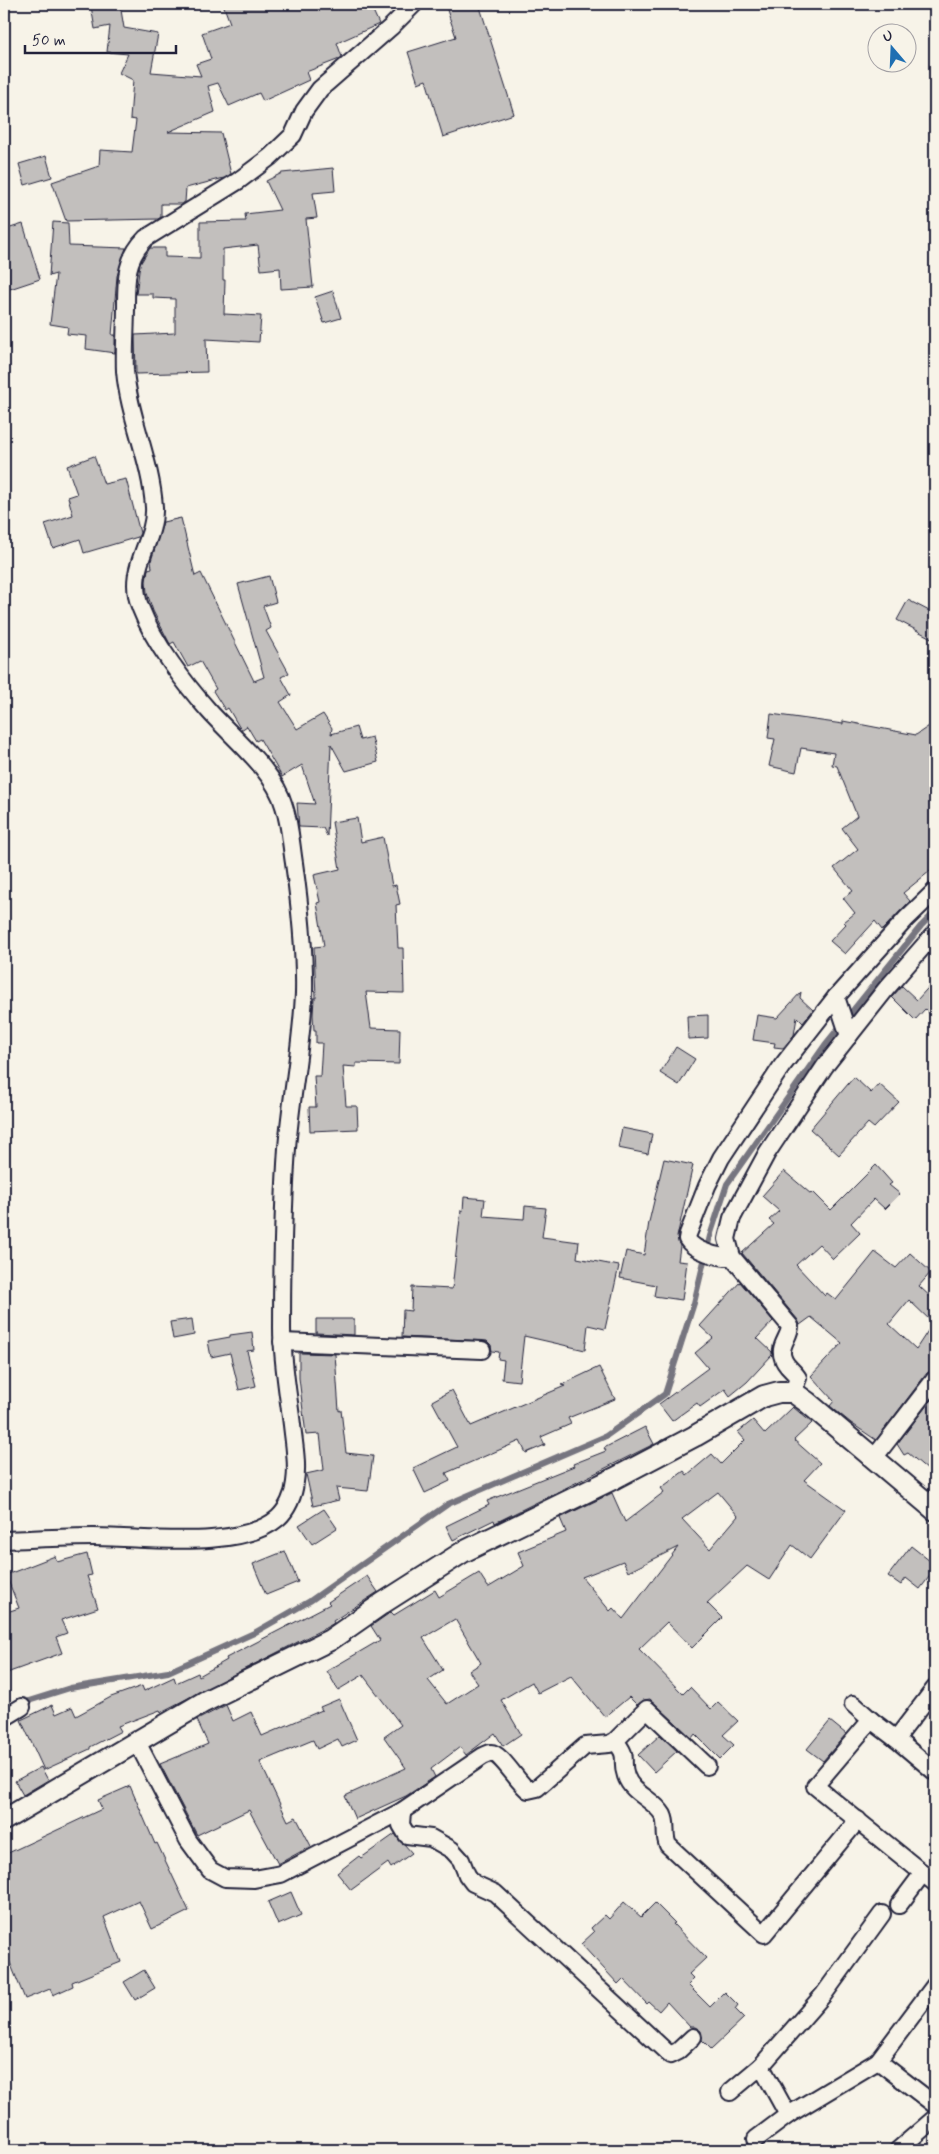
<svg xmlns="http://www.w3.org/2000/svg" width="939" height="2154" viewBox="0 0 939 2154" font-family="Mynerve,sans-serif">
  <rect width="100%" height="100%" fill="#f7f3e8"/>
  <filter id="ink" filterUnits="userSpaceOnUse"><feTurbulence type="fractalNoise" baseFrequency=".02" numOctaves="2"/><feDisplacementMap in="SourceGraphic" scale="10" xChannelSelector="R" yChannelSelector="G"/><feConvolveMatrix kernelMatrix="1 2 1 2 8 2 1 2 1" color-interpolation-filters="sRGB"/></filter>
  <g filter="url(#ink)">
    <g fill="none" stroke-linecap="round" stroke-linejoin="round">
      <!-- stream -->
      <polyline stroke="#76747f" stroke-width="6" points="19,1704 70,1688 168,1672 254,1633 310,1601 448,1504 606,1436 665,1394 694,1303 710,1236 727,1184 825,1045 921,926 935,912"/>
    </g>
    <!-- building -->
    <g fill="#c2bfbd" stroke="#22223b" fill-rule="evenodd">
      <polygon points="105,4 120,4 124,28 158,34 151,72 201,76 196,64 211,59 202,33 230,23 223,4 370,4 379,24 337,43 342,57 337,60 306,72 309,80 263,101 259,93 229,106 218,83 208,86 215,112 168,132 221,133 231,174 224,178 186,188 185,202 181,204 161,204 161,217 158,219 66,221 52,182 99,166 100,150 132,152 136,120 130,119 133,80 119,73 128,54 107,52 110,26 95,29 91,6"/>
      <polygon points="445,4 479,4 514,114 443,137 426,80 418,83 408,52 456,37"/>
      <polygon points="46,156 52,177 25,185 19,164"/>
      <polygon points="333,168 335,191 313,193 317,218 306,219 313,287 281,289 280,268 261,270 258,245 223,249 223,280 225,280 224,314 261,316 259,342 206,339 207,372 136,374 135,335 175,333 175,299 153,298 153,294 136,294 140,264 150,248 165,248 165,257 200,258 200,222 246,221 245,214 280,210 266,181 282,173"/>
      <polygon points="53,222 68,223 69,246 126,248 117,276 112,335 115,335 115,353 86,349 87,336 67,334 68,327 50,324 56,274 49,276"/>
      <polygon points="23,224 40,279 10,289 4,269 4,230"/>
      <polygon points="333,291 341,318 324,323 315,297"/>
      <polygon points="94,456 104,484 126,479 140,533 138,537 84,553 80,539 53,548 45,524 73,515 68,497 77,494 67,466"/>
      <polygon points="181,518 195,576 201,573 254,681 264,677 238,584 269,576 276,602 263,606 271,628 266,631 289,673 281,677 291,695 280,702 297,729 323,714 332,728 331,734 356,727 360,740 372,737 378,762 346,771 331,744 327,836 323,828 299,827 297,803 315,804 302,765 282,777 260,739 256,741 247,726 241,730 228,708 225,710 213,691 216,689 200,661 188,667 174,642 170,644 153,611 147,593 146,581 148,569 152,568 151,561 163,522"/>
      <polygon points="908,600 935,614 935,640 897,620"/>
      <polygon points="771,714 843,724 843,721 916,735 935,722 935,867 903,893 910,901 886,926 882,930 875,921 845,954 830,941 846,924 844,922 855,913 843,898 853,891 834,868 858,849 842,828 857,816 837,766 832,765 834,753 801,748 796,772 769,766 775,739 768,738"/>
      <polygon points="357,818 361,842 383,837 392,886 396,885 400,904 396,905 398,948 403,948 404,993 366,992 371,1028 400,1029 399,1064 356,1063 356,1067 343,1066 346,1106 357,1106 358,1129 310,1131 309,1107 316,1107 314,1076 320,1076 322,1043 316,1043 316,1030 314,1030 313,1015 314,998 316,998 314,947 324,946 317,903 320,902 314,875 340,869 332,822"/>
      <polygon points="935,980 935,1019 925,1009 915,1020 892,997 902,986 917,1000"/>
      <polygon points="801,992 800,998 813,1010 803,1023 797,1017 794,1035 783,1048 774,1047 775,1043 753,1040 757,1015 777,1018"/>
      <polygon points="708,1015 708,1038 688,1039 687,1016"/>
      <polygon points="676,1047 695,1059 679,1085 660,1073"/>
      <polygon points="854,1077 871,1093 879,1084 899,1102 874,1128 868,1123 839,1155 810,1129"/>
      <polygon points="622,1128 652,1134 648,1154 618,1148"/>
      <polygon points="664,1159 693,1165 677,1237 680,1246 678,1261 687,1262 682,1300 654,1296 656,1285 620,1278 626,1251 644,1255 649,1222"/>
      <path d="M876,1165L892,1183L889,1185L900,1194L885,1209L874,1199L851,1223L860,1233L833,1259L819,1244L796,1265L825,1296L827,1293L836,1300L875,1252L896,1268L910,1253L931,1272L919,1286L935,1301V1369L927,1373L876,1440L851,1423L830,1406L834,1401L811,1376L842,1343L811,1317L800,1325L798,1320L742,1253L774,1224L769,1220L779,1211L762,1196L784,1171L811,1194L813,1192L831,1210ZM909,1300L933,1323L916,1349L889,1324Z"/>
      <polygon points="464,1197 485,1199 483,1216 524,1219 525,1206 546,1208 542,1237 579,1242 577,1258 619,1266 605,1329 588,1325 585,1350 524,1336 519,1381 502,1379 504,1360 498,1359 499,1352 492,1351 491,1345 487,1341 402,1337 403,1310 411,1311 412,1287 452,1289 461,1210 463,1211"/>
      <polygon points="740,1282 773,1321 757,1338 772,1352 772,1355 747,1382 730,1396 725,1389 700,1407 697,1403 672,1421 659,1404 708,1368 695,1353 713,1338 700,1326"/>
      <polygon points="192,1319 194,1335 173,1339 170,1322"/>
      <polygon points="316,1319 354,1319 354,1335 316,1333"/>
      <polygon points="252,1332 254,1350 247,1351 256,1386 239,1390 230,1353 211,1357 208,1341 230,1337 230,1335"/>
      <polygon points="299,1353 335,1354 339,1411 341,1410 346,1453 373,1456 368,1491 336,1488 339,1500 313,1506 306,1474 324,1470 320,1434 306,1435 299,1378"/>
      <polygon points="599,1367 615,1399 568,1418 571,1424 541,1437 545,1445 526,1453 520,1441 446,1473 450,1481 425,1493 413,1468 457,1447 432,1401 452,1390 471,1426 565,1386 561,1385"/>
      <polygon points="935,1395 935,1476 908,1453 904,1455 897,1444"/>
      <path d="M793,1407L812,1423L794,1440L820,1463L804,1480L846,1510L810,1559L792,1545L769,1580L747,1566L707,1603L722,1618L692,1648L667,1622L639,1649L683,1694L690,1687L711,1709L718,1702L738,1721L723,1735L734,1745L720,1759L695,1734L692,1738L650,1699L644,1700L637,1705L629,1697L605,1717L571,1676L538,1693L532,1682L501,1700L521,1734L503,1746L495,1733L466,1755L460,1747L431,1769L435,1777L406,1796L355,1819L345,1796L406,1768L384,1737L401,1725L363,1675L338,1690L327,1671L380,1640L371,1626L391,1612L394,1615L435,1590L439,1597L479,1573L488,1587H489L524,1566L518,1552L566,1532L560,1518L612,1493L625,1522L664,1492L661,1488L684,1471L687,1475L712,1454L721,1464L745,1440L738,1432L753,1420L765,1434ZM718,1492L738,1516L710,1549L682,1519ZM678,1547L623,1619L613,1608L610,1611L582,1577L623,1561L628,1572ZM455,1619L481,1663L469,1671L478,1684L447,1704L428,1680L443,1670L423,1638Z"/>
      <polygon points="645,1427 654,1444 495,1523 494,1520 453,1540 446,1526 489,1505 487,1501 574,1466 573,1464 606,1451 604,1448"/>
      <polygon points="324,1509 337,1528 312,1544 299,1525"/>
      <polygon points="911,1546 935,1565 935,1569 920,1589 906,1578 901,1585 888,1576"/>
      <polygon points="285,1551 298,1582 266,1595 253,1564"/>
      <polygon points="87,1554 92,1575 87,1576 98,1608 61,1620 67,1633 56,1637 62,1653 4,1674 4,1613 19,1608 6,1575 55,1556 57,1562"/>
      <polygon points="367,1576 378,1592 333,1621 334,1623 329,1626 161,1712 160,1710 118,1726 121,1731 90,1747 90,1749 44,1770 21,1720 52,1705 56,1714 72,1707 76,1716 111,1697 142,1686 144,1691 174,1677 176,1683 198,1673 199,1676 227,1660 226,1658 330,1604 328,1602"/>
      <polygon points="339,1699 357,1740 342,1747 338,1739 317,1749 313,1740 260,1762 288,1821 296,1817 311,1846 278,1864 249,1810 197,1835 160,1764 208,1744 197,1720 226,1705 233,1721 251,1712 262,1736 322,1710 320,1707"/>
      <polygon points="830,1721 846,1734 823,1761 807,1749"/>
      <polygon points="660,1735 677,1751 654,1772 638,1755"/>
      <polygon points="41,1767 48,1780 23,1795 15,1781"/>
      <polygon points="130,1786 155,1844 157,1843 189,1911 152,1929 139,1901 104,1917 121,1962 72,1982 73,1986 53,1995 50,1989 25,1999 4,1948 4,1855 102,1809 98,1800"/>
      <polygon points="395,1834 412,1853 391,1868 388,1863 351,1890 337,1873 359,1856 361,1858"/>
      <polygon points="291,1892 301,1915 278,1925 268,1902"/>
      <polygon points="624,1902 641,1917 655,1903 675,1923 673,1924 706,1958 689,1974 694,1979 688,1985 710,2007 725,1992 738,2005 735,2009 744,2018 711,2049 702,2040 701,2031 695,2027 690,2027 667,2002 659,2011 649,2002 647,2004 623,1979 618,1984 581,1944 594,1932 591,1928 605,1915 609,1919"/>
      <polygon points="144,1970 155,1988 135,2000 124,1982"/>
    </g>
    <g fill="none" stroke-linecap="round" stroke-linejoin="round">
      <!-- minor casing -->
      <g stroke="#22223b" stroke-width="20">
        <g id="minor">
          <polyline points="849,1036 836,997 906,919 935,891"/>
          <path d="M732,1257C719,1258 694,1251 687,1239L688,1234L707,1186L721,1158L782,1066L836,997"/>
          <polyline points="282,1342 482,1350"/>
          <path d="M793,1392L798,1378C794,1371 785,1366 783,1358C778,1346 790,1337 790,1326L732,1257L727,1239L732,1218L767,1153L825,1066L886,989L935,933"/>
          <polyline points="874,1458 935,1379"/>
          <path d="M4,1540C34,1539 64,1537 94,1537C142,1537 240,1551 278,1518C287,1510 294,1495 295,1482C298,1464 294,1444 292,1425C288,1393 282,1360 282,1328C282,1268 283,1208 287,1148C291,1096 302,1045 304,993C305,950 300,906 294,863C291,844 290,824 284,806C274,770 234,739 209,711C185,684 154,643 141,609C124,568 156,543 154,507C151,460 129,417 125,371C124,349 126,327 126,305C126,278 126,258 146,238L238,181L270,157L293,135L304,111L320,89L391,27L414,4"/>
          <polyline points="935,1688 896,1739 871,1720 815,1786 935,1883"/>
          <polyline points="853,1704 871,1720"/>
          <polyline points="4,1718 22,1707"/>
          <polyline points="896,1739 935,1772"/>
          <path d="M615,1741C630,1758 620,1759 626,1776C632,1794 654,1799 663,1815C668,1825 663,1835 668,1845L764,1934L858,1820"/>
          <path d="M137,1742L188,1840L210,1870L225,1878L254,1879L281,1874L402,1811L483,1756C486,1755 489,1753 491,1753C501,1753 518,1783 528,1790L537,1788L585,1746L609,1744L615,1741L647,1709L707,1766"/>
          <polyline points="402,1811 401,1825 407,1835 431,1838 452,1850 461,1860 467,1875 473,1883 495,1893 670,2055 678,2051 693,2037"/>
          <polyline points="899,1905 923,1873"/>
          <polyline points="882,1914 824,1994 761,2066 788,2115 878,2061 935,1985"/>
          <polyline points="878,2061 935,2105"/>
          <polyline points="730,2092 761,2066"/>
          <polyline points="756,2139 788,2115"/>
          <polyline points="898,2150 935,2118"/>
        </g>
      </g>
      <!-- tertiary casing -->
      <g stroke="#22223b" stroke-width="24">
        <polyline id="tertiary" points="4,1820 204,1702 330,1640 383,1603 463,1552 615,1478 695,1436 764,1396 779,1392 793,1392 807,1402 935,1510"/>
      </g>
      <!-- minor -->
      <use href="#minor" stroke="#f7f3e8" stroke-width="16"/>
      <!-- tertiary -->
      <use href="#tertiary" stroke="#f7f3e8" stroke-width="20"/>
    </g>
  </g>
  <!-- margin -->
  <rect width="939" height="2154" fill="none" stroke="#f7f3e8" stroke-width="20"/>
  <rect x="10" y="10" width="919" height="2134" fill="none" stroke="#22223b" stroke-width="2" filter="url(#ink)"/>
  <!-- north arrow -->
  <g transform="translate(892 48) rotate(341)"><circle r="24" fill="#f7f3e8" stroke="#a29fa3"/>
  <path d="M0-4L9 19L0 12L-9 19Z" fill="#1f6fb2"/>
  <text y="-8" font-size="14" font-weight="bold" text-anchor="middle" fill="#22223b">U</text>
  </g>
  <!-- scale -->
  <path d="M25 45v8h151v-8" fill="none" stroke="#22223b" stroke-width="2.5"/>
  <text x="32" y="45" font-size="15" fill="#22223b" stroke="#f7f3e8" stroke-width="4" paint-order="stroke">50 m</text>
</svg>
